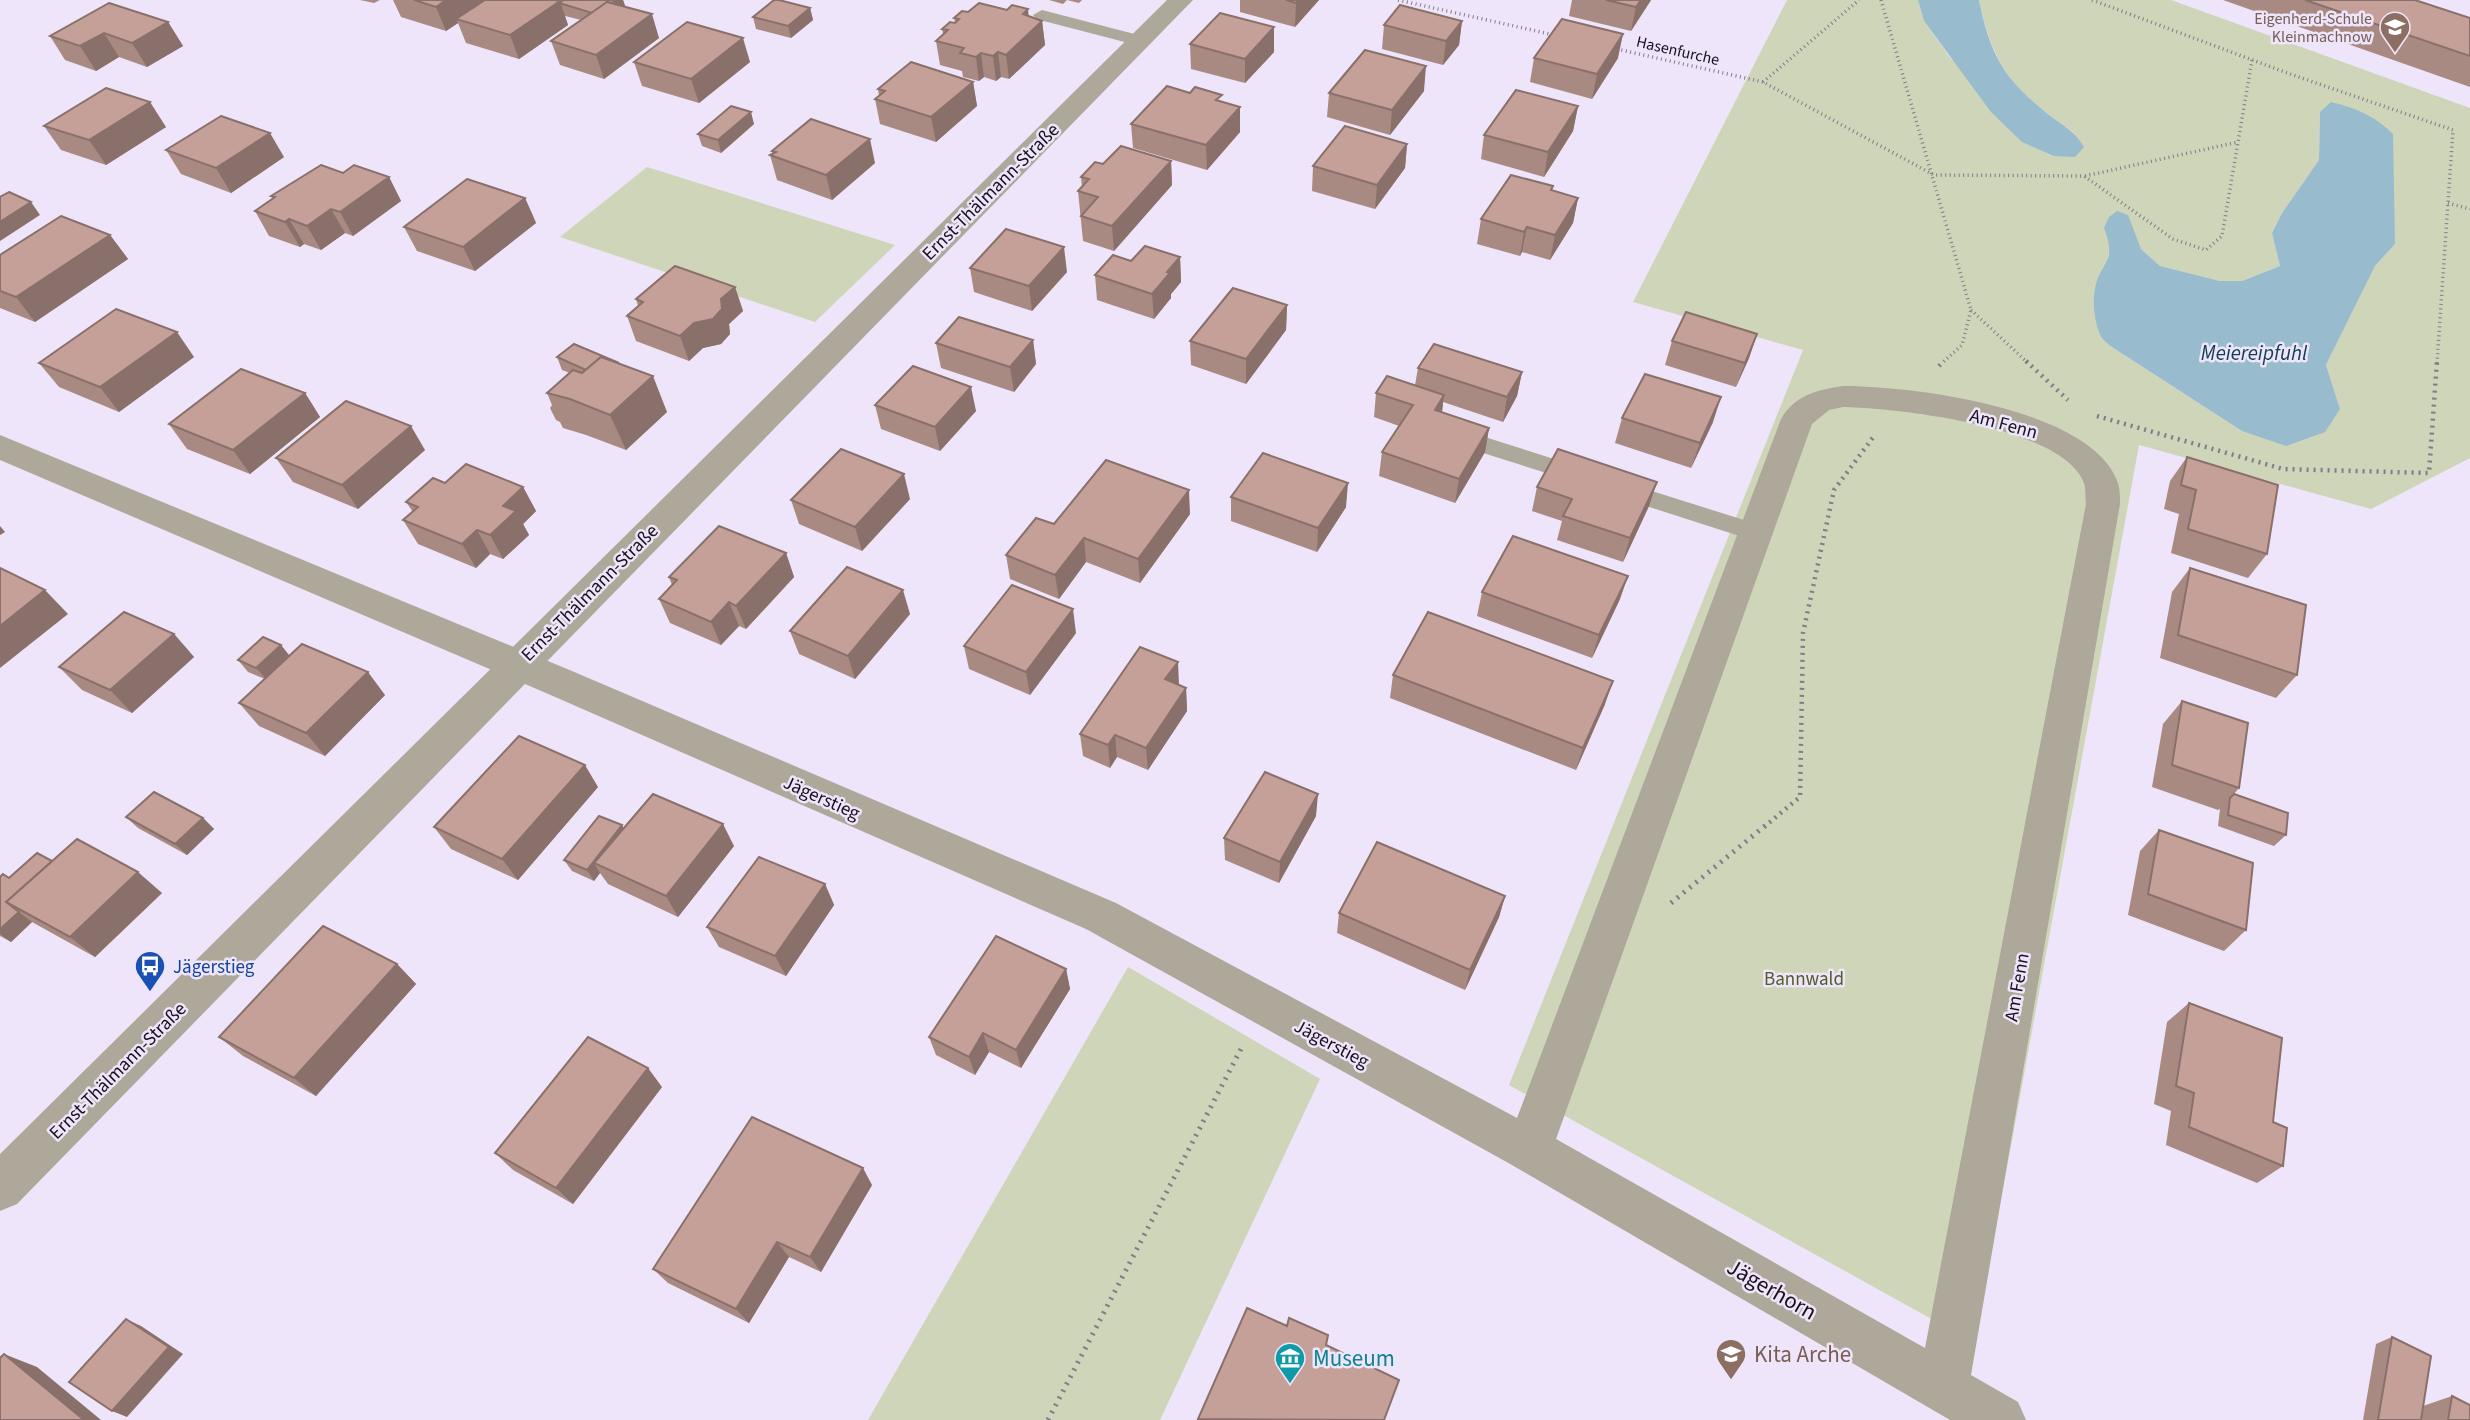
<svg xmlns="http://www.w3.org/2000/svg" width="2470" height="1420" viewBox="0 0 2470 1420" font-family="'Source Sans 3',sans-serif">
  <rect width="100%" height="100%" fill="#eee5fa"/>
  <!-- green -->
  <g fill="#ced5b8" fill-rule="evenodd">
    <path d="M1787,0H1918L1924,21L1951,59L2077,135C2018,93 1994,73 1979,0H2171L2470,108V458L2371,509L2139,445L1975,1343L1509,1085L1803,350L1633,302ZM2320,112L2395,244L2375,266L2326,365L2340,409L2242,431L2115,349L2102,338L2096,316L2095,289L2106,265L2111,245L2141,249L2160,266L2220,281H2242L2280,266L2272,233L2282,213L2319,160Z"/>
    <polygon points="647,167 895,245 815,322 560,237"/>
    <polygon points="1128,967 1320,1079 1160,1420 868,1420"/>
  </g>
  <!-- water -->
  <g fill="#99bbce">
    <path d="M1918,0H1979C1990,55 2004,79 2048,114C2062,125 2075,131 2084,147L2075,157L2054,156L2022,142L1991,112L1924,21Z"/>
    <path d="M2331,102C2356,108 2375,116 2393,134L2395,244L2375,266L2326,365L2340,409L2325,432L2286,446L2242,431L2115,349C2111,346 2105,342 2102,338C2095,327 2092,302 2095,289C2100,261 2118,264 2104,228L2109,217L2117,211L2128,215L2141,249L2160,266L2220,281H2242L2280,266L2272,233L2282,213L2319,160L2320,112Z"/>
  </g>
  <g fill="none" stroke-linecap="round" stroke-linejoin="round">
    <!-- path-far2 -->
    <g stroke="#827b8b" stroke-width="3.5" stroke-dasharray="1 3.5" stroke-linecap="butt">
      <polyline points="1398,0 1554,35"/>
      <polyline points="1881,0 1971,310 1962,345 1942,363"/>
      <polyline points="2092,0 2290,74 2453,130 2437,363"/>
      <polyline points="1617,49 1763,82 1934,175 2084,176 2173,239 2206,250 2222,236 2252,60"/>
      <polyline points="1763,82 1859,0"/>
      <polyline points="2085,176 2238,142"/>
      <polyline points="2448,203 2470,209"/>
      <polyline points="1971,310 2028,363"/>
    </g>
    <!-- path-far1 -->
    <g stroke="#827b8b" stroke-width="4.5" stroke-dasharray="2 5" stroke-linecap="butt">
      <polyline points="2026,361 2068,400"/>
      <polyline points="1939,366 1944,361"/>
      <polyline points="2097,416 2283,469 2429,473 2437,361"/>
      <polyline points="1764,827 1800,797 1803,633 1834,490 1874,436"/>
    </g>
    <!-- path -->
    <g stroke="#827b8b" stroke-width="5" stroke-dasharray="2 6" stroke-linecap="butt">
      <polyline points="1671,903 1766,825"/>
      <polyline points="1048,1420 1243,1045"/>
    </g>
    <!-- service -->
    <g fill="#ada899" fill-rule="evenodd">
      <polygon points="1042,10 1146,37 1149,41 1140,46 1036,19 1033,15"/>
      <polygon points="1469,432 1589,470 1593,476 1589,482 1581,484 1461,446 1458,440 1461,434"/>
      <polygon points="1617,480 1763,526 1767,532 1763,538 1755,541 1609,494 1605,488 1609,482"/>
    </g>
    <!-- minor -->
    <path fill="#ada899" fill-rule="evenodd" d="M1843,386C1911,386 2093,408 2118,483C2120,490 2120,497 2120,504L1971,1375L2018,1402L2026,1420H1950L1512,1165L1086,929L546,693L0,460V435L572,671L1116,903L1517,1118L1781,419C1795,395 1817,390 1843,386ZM1843,407C1895,408 2063,426 2084,483C2086,489 2085,497 2086,504L1925,1348L1556,1139L1812,424L1829,410Z"/>
    <!-- tertiary -->
    <polygon fill="#ada899" fill-rule="evenodd" points="1167,0 1193,0 17,1204 0,1211 0,1154"/>
  </g>
  <!-- wall -->
  <g fill="#a98a83">
    <polygon points="360,0 380,0 374,3"/>
    <polygon points="393,0 555,0 560,2 623,0 625,7 659,38 604,79 560,65 551,41 581,20 565,16 568,25 519,59 466,43 458,23 446,31 401,17"/>
    <polygon points="1049,0 1082,0 1079,3 1067,0 1063,4"/>
    <polygon points="1240,0 1319,0 1295,27 1240,12"/>
    <polygon points="1572,0 1651,0 1631,31 1569,16"/>
    <polygon points="2223,0 2415,0 2470,18 2470,87"/>
    <polygon points="810,8 813,20 791,38 756,29 753,17"/>
    <polygon points="968,12 1029,17 1042,21 1045,45 1009,79 1001,77 996,81 984,77 979,81 963,77 962,71 940,65 936,41 943,34 942,29 955,23 954,18"/>
    <polygon points="1462,21 1459,45 1443,65 1382,49 1384,25"/>
    <polygon points="168,22 183,46 147,67 119,57 96,71 65,60 50,36"/>
    <polygon points="1274,27 1274,52 1245,83 1191,69 1190,44"/>
    <polygon points="1534,58 1618,58 1592,99 1530,82"/>
    <polygon points="634,62 750,62 699,103 642,86"/>
    <polygon points="973,82 977,106 936,142 880,124 875,99 879,96 878,89"/>
    <polygon points="1424,91 1390,135 1327,117 1329,93"/>
    <polygon points="1222,102 1240,132 1207,170 1133,148 1131,124"/>
    <polygon points="1578,106 1573,131 1544,177 1481,159 1484,135"/>
    <polygon points="754,124 721,153 702,146 698,134"/>
    <polygon points="44,126 166,127 106,165 61,150"/>
    <polygon points="1407,144 1405,168 1375,209 1312,191 1313,166"/>
    <polygon points="166,150 284,157 231,193 181,174"/>
    <polygon points="772,151 875,163 832,200 777,180 770,155 773,154"/>
    <polygon points="1171,161 1172,185 1114,251 1083,241 1078,191 1082,187 1081,177 1103,164"/>
    <polygon points="343,173 389,177 401,201 353,236 345,233 321,250 304,244 300,247 269,236 255,211 273,198 271,196"/>
    <polygon points="1552,191 1578,198 1573,223 1550,260 1522,252 1520,256 1477,244 1481,219"/>
    <polygon points="525,198 536,223 475,271 417,251 404,227"/>
    <polygon points="110,235 128,259 35,322 0,308 0,255"/>
    <polygon points="1180,257 1181,282 1171,294 1171,298 1154,319 1097,300 1095,275 1131,261"/>
    <polygon points="970,268 1067,272 1032,311 974,292"/>
    <polygon points="735,287 743,311 729,324 730,334 721,344 703,348 689,361 636,341 627,316 638,306 636,299"/>
    <polygon points="1287,305 1286,330 1246,384 1191,365 1190,341"/>
    <polygon points="1757,334 1749,358 1736,387 1665,365 1672,341"/>
    <polygon points="1033,340 1036,364 1014,392 941,368 936,343"/>
    <polygon points="194,357 119,412 59,387 39,363"/>
    <polygon points="557,357 620,364 667,412 626,450 586,435 563,428 560,422 556,420 550,408 552,405 547,393 570,373 562,370"/>
    <polygon points="1418,368 1522,372 1517,396 1503,422 1443,402 1442,413 1489,428 1485,452 1455,503 1379,476 1382,452 1399,426 1374,417 1376,393 1415,385"/>
    <polygon points="305,393 320,417 250,474 187,449 169,424"/>
    <polygon points="875,405 976,411 940,451 881,429"/>
    <polygon points="1622,418 1713,422 1691,468 1615,443"/>
    <polygon points="425,450 358,509 293,482 276,458"/>
    <polygon points="2187,457 2267,554 2248,578 2171,553 2179,514 2164,509 2170,481"/>
    <polygon points="445,483 523,487 536,511 523,524 529,535 503,559 490,554 476,568 418,544 403,520 413,512 406,502"/>
    <polygon points="1537,487 1649,506 1623,562 1557,540 1562,521 1532,511"/>
    <polygon points="1231,497 1346,507 1317,552 1231,521"/>
    <polygon points="910,499 862,551 799,524 791,500"/>
    <polygon points="1190,514 1140,583 1086,562 1059,599 1010,579 1006,555 1054,524"/>
    <polygon points="786,553 794,577 746,629 739,626 721,645 670,623 659,599 672,585 669,577"/>
    <polygon points="2190,568 2297,675 2276,698 2160,658 2172,592"/>
    <polygon points="1482,592 1620,599 1592,658 1477,616"/>
    <polygon points="910,614 855,679 799,654 790,631"/>
    <polygon points="1076,633 1030,695 969,669 964,646"/>
    <polygon points="174,634 194,657 132,713 82,690 59,667"/>
    <polygon points="281,645 290,656 385,695 325,756 259,726 239,703 265,679 248,672 238,660"/>
    <polygon points="1393,675 1605,704 1576,770 1390,698"/>
    <polygon points="1179,685 1186,688 1187,711 1148,770 1117,757 1110,768 1083,756 1080,734"/>
    <polygon points="2182,701 2239,788 2234,794 2286,835 2274,846 2218,826 2220,809 2218,810 2152,787 2163,724"/>
    <polygon points="598,787 518,880 451,849 434,827"/>
    <polygon points="1316,816 1279,883 1225,860 1224,838"/>
    <polygon points="126,817 203,818 214,829 187,855 138,828"/>
    <polygon points="624,828 734,846 678,917 608,884 600,873 594,881 572,871 564,860"/>
    <polygon points="2159,830 2246,930 2224,951 2128,915 2140,851"/>
    <polygon points="52,861 162,893 95,957 32,922 11,942 0,936 0,877 9,878"/>
    <polygon points="825,884 834,905 786,976 719,947 707,927"/>
    <polygon points="1505,896 1499,917 1465,990 1337,933 1339,913"/>
    <polygon points="397,964 416,984 316,1096 243,1056 219,1037"/>
    <polygon points="1066,969 1070,989 1021,1068 989,1052 975,1075 936,1055 929,1037"/>
    <polygon points="2189,1003 2273,1122 2283,1166 2257,1183 2166,1145 2171,1111 2154,1104 2167,1022"/>
    <polygon points="662,1087 573,1204 513,1170 495,1153"/>
    <polygon points="872,1185 821,1272 789,1257 749,1323 668,1283 653,1269"/>
    <polygon points="2392,1337 2423,1406 2452,1396 2470,1420 2363,1420 2376,1344"/>
  </g>
  <!-- shaded-wall -->
  <g fill="#8a706a">
    <polygon points="446,0 488,0 456,19 458,23 446,31 436,7"/>
    <polygon points="616,0 623,0 626,8 596,14"/>
    <polygon points="1298,0 1319,0 1295,27 1296,3"/>
    <polygon points="1641,0 1651,0 1631,31 1636,7"/>
    <polygon points="560,1 568,25 519,59 510,35"/>
    <polygon points="810,8 813,20 791,38 788,26"/>
    <polygon points="1028,9 1030,32 1042,21 1045,45 1009,79 1006,55 1023,14"/>
    <polygon points="652,14 659,38 604,79 596,55"/>
    <polygon points="1462,21 1459,45 1443,65 1446,41"/>
    <polygon points="168,22 183,46 147,67 132,43"/>
    <polygon points="1274,27 1274,52 1245,83 1245,59"/>
    <polygon points="104,33 119,57 96,71 80,46"/>
    <polygon points="1623,34 1618,58 1592,99 1597,74"/>
    <polygon points="743,38 750,62 699,103 691,79"/>
    <polygon points="998,52 1001,77 996,81 993,56"/>
    <polygon points="981,53 984,77 979,81 976,57"/>
    <polygon points="1426,66 1424,91 1390,135 1392,110"/>
    <polygon points="973,82 977,106 936,142 931,117"/>
    <polygon points="150,102 166,127 106,165 89,140"/>
    <polygon points="1578,106 1573,131 1544,177 1548,152"/>
    <polygon points="1240,107 1240,132 1207,170 1206,145"/>
    <polygon points="751,112 754,124 721,153 718,140"/>
    <polygon points="270,133 284,157 231,193 216,168"/>
    <polygon points="870,139 875,163 832,200 826,175"/>
    <polygon points="1407,144 1405,168 1375,209 1377,185"/>
    <polygon points="1171,161 1172,185 1114,251 1112,226"/>
    <polygon points="389,177 401,201 353,236 340,212"/>
    <polygon points="525,198 536,223 475,271 463,247"/>
    <polygon points="1578,198 1573,223 1550,260 1555,235"/>
    <polygon points="31,202 40,215 0,241 0,222"/>
    <polygon points="331,209 345,233 321,250 307,226"/>
    <polygon points="289,219 304,244 300,247 285,222"/>
    <polygon points="1527,227 1522,252 1520,256 1524,232"/>
    <polygon points="110,235 128,259 35,322 16,297"/>
    <polygon points="1064,247 1067,272 1032,311 1029,286"/>
    <polygon points="1180,257 1181,282 1171,294 1171,298 1154,319 1152,294 1167,272"/>
    <polygon points="735,287 743,311 729,324 730,334 721,344 703,348 689,361 680,336"/>
    <polygon points="1287,305 1286,330 1246,384 1246,359"/>
    <polygon points="177,332 194,357 119,412 100,387"/>
    <polygon points="1757,334 1749,358 1736,387 1745,363"/>
    <polygon points="1033,340 1036,364 1014,392 1010,367"/>
    <polygon points="1522,372 1517,396 1503,422 1507,397"/>
    <polygon points="653,376 667,412 626,450 610,415"/>
    <polygon points="971,387 976,411 940,451 935,427"/>
    <polygon points="305,393 320,417 250,474 233,450"/>
    <polygon points="1444,395 1441,419 1435,410"/>
    <polygon points="1721,397 1713,422 1691,468 1700,443"/>
    <polygon points="411,426 425,450 358,509 342,485"/>
    <polygon points="1489,428 1485,452 1455,503 1459,479"/>
    <polygon points="904,474 910,499 862,551 855,527"/>
    <polygon points="1657,482 1649,506 1623,562 1630,538"/>
    <polygon points="1348,483 1346,507 1317,552 1318,528"/>
    <polygon points="523,487 536,511 523,524 529,535 503,559 490,535 503,506"/>
    <polygon points="1189,490 1190,514 1140,583 1138,559"/>
    <polygon points="0,526 5,532 0,535"/>
    <polygon points="477,530 490,554 476,568 462,544"/>
    <polygon points="1084,538 1086,562 1059,599 1055,575"/>
    <polygon points="786,553 794,577 746,629 736,606"/>
    <polygon points="1628,576 1620,599 1592,658 1599,635"/>
    <polygon points="45,590 68,614 0,668 0,626"/>
    <polygon points="903,590 910,614 855,679 848,656"/>
    <polygon points="729,602 739,626 721,645 711,622"/>
    <polygon points="1073,609 1076,633 1030,695 1026,672"/>
    <polygon points="174,634 194,657 132,713 110,690"/>
    <polygon points="281,645 290,657 266,679 256,668"/>
    <polygon points="1178,662 1179,685 1165,679"/>
    <polygon points="368,672 385,695 325,756 306,733"/>
    <polygon points="1613,681 1605,704 1576,770 1583,748"/>
    <polygon points="1186,688 1187,711 1148,770 1146,748"/>
    <polygon points="1115,735 1117,757 1110,768 1108,745"/>
    <polygon points="585,765 598,787 518,880 502,859"/>
    <polygon points="1318,794 1316,816 1279,883 1280,862"/>
    <polygon points="203,818 214,829 187,855 175,844"/>
    <polygon points="723,824 734,846 678,917 666,896"/>
    <polygon points="622,825 629,837 594,863 600,873 594,881 587,870"/>
    <polygon points="138,872 162,893 95,957 70,937"/>
    <polygon points="825,884 834,905 786,976 775,956"/>
    <polygon points="1505,896 1499,917 1465,990 1470,970"/>
    <polygon points="19,912 32,922 11,942 0,934 0,929"/>
    <polygon points="397,964 416,984 316,1096 294,1078"/>
    <polygon points="1066,969 1070,989 1021,1068 1016,1050"/>
    <polygon points="983,1033 989,1052 975,1075 969,1057"/>
    <polygon points="648,1068 662,1087 573,1204 556,1188"/>
    <polygon points="863,1168 872,1185 821,1272 810,1257"/>
    <polygon points="777,1242 789,1257 749,1323 736,1309"/>
    <polygon points="126,1319 141,1326 183,1354 127,1417 112,1411"/>
    <polygon points="4,1354 37,1367 101,1420 84,1420"/>
  </g>
  <!-- building -->
  <g fill="#c5a098" stroke="#8a706a" stroke-width="2">
    <polygon points="414,0 446,0 436,7"/>
    <polygon points="485,0 555,0 560,1 510,35 456,19"/>
    <polygon points="564,0 616,0 612,3 607,2 592,13 559,3"/>
    <polygon points="774,0 779,0 810,8 788,26 753,17"/>
    <polygon points="1286,0 1298,0 1296,3"/>
    <polygon points="1606,0 1641,0 1636,7"/>
    <polygon points="2305,0 2415,0 2470,18 2470,56"/>
    <polygon points="607,2 652,14 596,55 551,41"/>
    <polygon points="109,3 168,22 132,43 104,33 80,46 50,36"/>
    <polygon points="979,3 1007,10 1012,5 1028,9 1023,14 1042,21 1006,55 998,52 993,56 981,53 976,57 960,53 964,48 936,41 948,30 942,29 950,22 955,23 959,19 954,18 962,11 968,12"/>
    <polygon points="1400,5 1462,21 1446,41 1384,25"/>
    <polygon points="1220,13 1274,27 1245,59 1190,44"/>
    <polygon points="1562,19 1623,34 1597,74 1534,58"/>
    <polygon points="687,22 743,38 691,79 634,62"/>
    <polygon points="1365,50 1426,66 1392,110 1329,93"/>
    <polygon points="911,62 973,82 931,117 875,99 885,91 878,89"/>
    <polygon points="1167,86 1190,93 1195,87 1222,95 1216,100 1240,107 1206,145 1131,124"/>
    <polygon points="106,88 150,102 89,140 44,126"/>
    <polygon points="1516,90 1578,106 1548,152 1484,135"/>
    <polygon points="731,106 751,112 718,140 698,134"/>
    <polygon points="221,116 270,133 216,168 166,150"/>
    <polygon points="811,119 870,139 826,175 770,155 776,152 772,151"/>
    <polygon points="1345,126 1407,144 1377,185 1313,166"/>
    <polygon points="1121,146 1171,161 1112,226 1081,216 1098,197 1078,191 1089,179 1081,177 1095,162 1103,164"/>
    <polygon points="321,165 343,173 354,165 389,177 340,212 331,209 307,226 289,219 285,222 255,211 275,197 271,196"/>
    <polygon points="1511,175 1553,186 1551,190 1578,198 1555,235 1527,227 1524,232 1481,219"/>
    <polygon points="467,179 525,198 463,247 404,227"/>
    <polygon points="9,192 31,202 0,222 0,197"/>
    <polygon points="61,216 110,235 16,297 0,291 0,255"/>
    <polygon points="1006,229 1064,247 1029,286 970,268"/>
    <polygon points="1145,246 1180,257 1167,272 1170,273 1152,294 1095,275 1113,255 1131,261"/>
    <polygon points="675,266 735,287 721,299 722,309 713,319 694,323 680,336 627,316 643,302 636,299"/>
    <polygon points="1233,288 1287,305 1246,359 1190,341"/>
    <polygon points="116,309 177,332 100,387 39,363"/>
    <polygon points="1686,312 1757,334 1745,363 1672,341"/>
    <polygon points="959,317 1033,340 1010,367 936,343"/>
    <polygon points="574,344 619,363 601,357 586,370 557,357"/>
    <polygon points="1434,344 1522,372 1507,397 1418,368"/>
    <polygon points="601,357 653,376 610,415 570,399 547,393 573,370 582,373"/>
    <polygon points="913,366 971,387 935,427 875,405"/>
    <polygon points="241,369 305,393 233,450 169,424"/>
    <polygon points="1645,374 1721,397 1700,443 1622,418"/>
    <polygon points="1387,376 1444,395 1435,410 1489,428 1459,479 1382,452 1413,405 1376,393"/>
    <polygon points="346,401 411,426 342,485 276,458"/>
    <polygon points="841,449 904,474 855,527 791,500"/>
    <polygon points="1558,449 1657,482 1630,538 1563,516 1572,499 1537,487"/>
    <polygon points="1263,453 1348,483 1318,528 1231,497"/>
    <polygon points="2187,457 2278,485 2267,554 2188,529 2196,490 2181,485"/>
    <polygon points="1106,460 1189,490 1138,559 1084,538 1055,575 1006,555 1036,518 1054,524"/>
    <polygon points="466,464 523,487 503,506 516,511 490,535 477,530 462,544 403,520 418,507 406,502 433,478 445,483"/>
    <polygon points="719,526 786,553 736,606 729,602 711,622 659,599 677,580 669,577"/>
    <polygon points="1513,536 1628,576 1599,635 1482,592"/>
    <polygon points="847,567 903,590 848,656 790,631"/>
    <polygon points="0,568 45,590 0,626"/>
    <polygon points="2190,568 2306,605 2297,675 2178,635"/>
    <polygon points="1012,585 1073,609 1026,672 964,646"/>
    <polygon points="124,612 174,634 110,690 59,667"/>
    <polygon points="1428,612 1613,681 1583,748 1393,675"/>
    <polygon points="263,637 281,645 256,668 238,660"/>
    <polygon points="302,644 368,672 306,733 239,703"/>
    <polygon points="1140,647 1178,662 1165,679 1186,688 1146,748 1115,735 1108,745 1080,734"/>
    <polygon points="2182,701 2248,723 2239,788 2172,765"/>
    <polygon points="519,736 585,765 502,859 434,827"/>
    <polygon points="1265,772 1318,794 1280,862 1224,838"/>
    <polygon points="154,792 203,818 175,844 126,817"/>
    <polygon points="653,794 723,824 666,896 594,863"/>
    <polygon points="2234,794 2288,813 2286,835 2228,815 2230,798"/>
    <polygon points="599,816 622,825 587,870 564,860"/>
    <polygon points="2159,830 2253,863 2246,930 2148,894"/>
    <polygon points="77,839 138,872 70,937 6,902"/>
    <polygon points="1377,842 1505,896 1470,970 1339,913"/>
    <polygon points="37,853 52,861 6,902 19,912 0,929 0,877 3,874 9,878"/>
    <polygon points="759,857 825,884 775,956 707,927"/>
    <polygon points="323,926 397,964 294,1078 219,1037"/>
    <polygon points="996,936 1066,969 1016,1050 983,1033 969,1057 929,1037"/>
    <polygon points="2189,1003 2282,1038 2273,1122 2287,1128 2283,1166 2189,1127 2194,1093 2176,1086"/>
    <polygon points="588,1037 648,1068 556,1188 495,1153"/>
    <polygon points="752,1117 863,1168 810,1257 777,1242 736,1309 653,1269"/>
    <polygon points="1247,1308 1287,1326 1289,1318 1328,1335 1326,1345 1399,1380 1384,1420 1198,1419"/>
    <polygon points="126,1319 169,1347 112,1411 69,1382"/>
    <polygon points="2392,1337 2431,1356 2421,1420 2378,1420"/>
    <polygon points="4,1354 84,1420 0,1420 0,1358"/>
    <polygon points="2452,1396 2470,1405 2470,1420 2448,1420"/>
  </g>
  <!-- icons -->
  <defs>
    <g id="school-pin" transform="scale(1.575)"><path d="M0 17L-7.5 6A9.5 9.5 0 1 1 7.5 6Z" fill="#8d6e63" stroke="#eee5fa"/><path d="M0-5L7-2L0 1L-7-2ZM-4 1L0 2.5L4 1V4Q0 6-4 4Z" fill="#fff"/></g>
    <g id="bus-pin" transform="scale(1.575)"><path d="M0 17L-7.5 6A9.5 9.5 0 1 1 7.5 6Z" fill="#1a4fb4" stroke="#eee5fa"/><path d="M-5-6H5V4H4V6H2V4H-2V6H-4V4H-5ZM-3.5-4V0h7V-4ZM-3.5 1.2v1.5H-2V1.2ZM2 1.2v1.5H3.5V1.2Z" fill="#fff"/></g>
    <g id="museum-pin" transform="scale(1.575)"><path d="M0 17L-7.5 6A9.5 9.5 0 1 1 7.5 6Z" fill="#0f9aa8" stroke="#eee5fa"/><path d="M0-6L6-3V-2H-6V-3ZM-5-1h2V3h-2ZM-1-1h2V3h-2ZM3-1h2V3H3ZM-6 4H6V6H-6Z" fill="#fff"/></g>
  </defs>
  <g fill-rule="evenodd">
    <use href="#school-pin" x="2395" y="27"/>
    <use href="#bus-pin" x="150" y="966"/>
    <use href="#school-pin" x="1731" y="1354"/>
    <use href="#museum-pin" x="1290" y="1358"/>
  </g>
  <g text-anchor="middle" stroke-width="5" stroke-linejoin="round" paint-order="stroke">
    <!-- far-education labels -->
    <g font-size="16" fill="#785e54" stroke="#eee5fa" text-anchor="end">
      <text x="2372" y="24">Eigenherd-Schule<tspan x="2372" dy="18">Kleinmachnow</tspan></text>
    </g>
    <!-- far-street labels -->
    <g font-size="16" fill="#17111d" stroke="#eee5fa">
      <text transform="translate(1678 50) rotate(13)" y="6">Hasenfurche</text>
    </g>
    <!-- street labels -->
    <g font-size="19" fill="#17111d" stroke="#eee5fa">
      <text transform="translate(990 191) rotate(-45)" y="7">Ernst-Thälmann-Straße</text>
      <text transform="translate(2004 423) rotate(15)" y="7">Am Fenn</text>
      <text transform="translate(589 592) rotate(-45)" y="7">Ernst-Thälmann-Straße</text>
      <text transform="translate(822 797) rotate(24)" y="7">Jägerstieg</text>
      <text transform="translate(2016 987) rotate(-80)" y="7">Am Fenn</text>
      <text transform="translate(1332 1043) rotate(28)" y="7">Jägerstieg</text>
      <text transform="translate(117 1070) rotate(-45)" y="7">Ernst-Thälmann-Straße</text>
    </g>
    <!-- transit labels -->
    <g font-size="19" fill="#164399" stroke="#eee5fa" text-anchor="start">
      <text x="173" y="973">Jägerstieg</text>
    </g>
    <!-- park labels -->
    <g font-size="19" fill="#515c28" stroke="#eee5fa">
      <text x="1804" y="985">Bannwald</text>
    </g>
    <!-- water labels -->
    <g font-size="21" font-style="italic" fill="#103e53" stroke="#eee5fa">
      <text x="2254" y="360">Meiereipfuhl</text>
    </g>
    <!-- near-street labels -->
    <g font-size="23" fill="#17111d" stroke="#eee5fa">
      <text transform="translate(1772 1289) rotate(30)" y="8">Jägerhorn</text>
    </g>
    <!-- near-education labels -->
    <g font-size="23" fill="#785e54" stroke="#eee5fa" text-anchor="start">
      <text x="1754" y="1362">Kita Arche</text>
    </g>
    <!-- near-culture labels -->
    <g font-size="23" fill="#0d838f" stroke="#eee5fa" text-anchor="start">
      <text x="1313" y="1366">Museum</text>
    </g>
  </g>
</svg>
